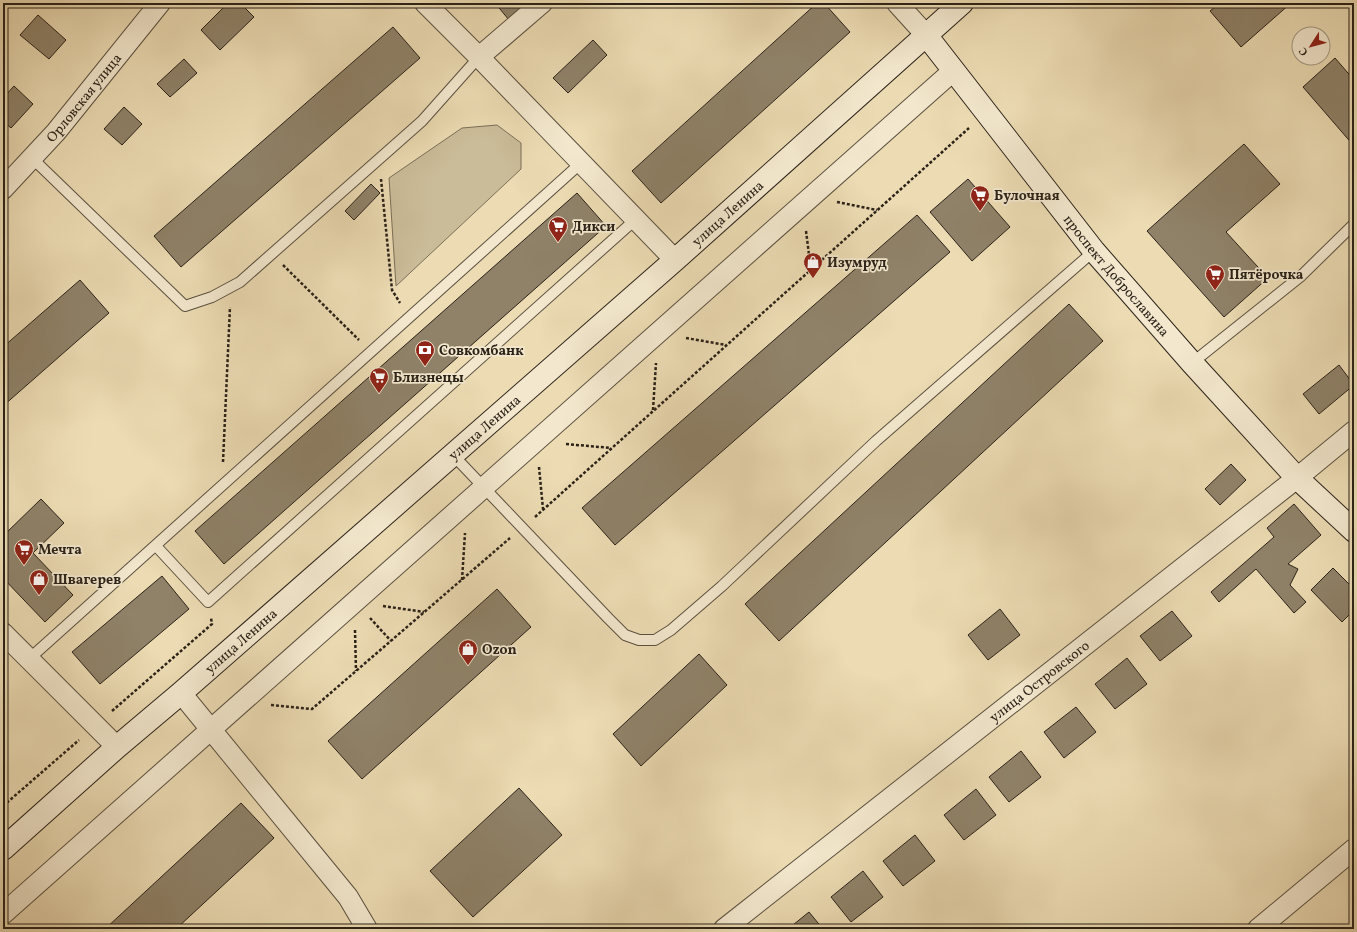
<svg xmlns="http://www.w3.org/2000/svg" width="1357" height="932" viewBox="0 0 1357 932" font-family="Vollkorn,serif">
  <rect width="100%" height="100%" fill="#ecdbb3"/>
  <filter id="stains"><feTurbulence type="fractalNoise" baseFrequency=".005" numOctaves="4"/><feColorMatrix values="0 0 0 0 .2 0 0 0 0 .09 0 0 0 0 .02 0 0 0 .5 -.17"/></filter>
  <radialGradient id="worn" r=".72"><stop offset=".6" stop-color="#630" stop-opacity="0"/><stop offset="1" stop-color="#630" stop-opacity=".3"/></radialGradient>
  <!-- green -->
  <polygon fill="#cbbc99" stroke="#7a6f58" points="497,125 521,143 521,169 396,286 389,178 462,128"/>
  <!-- building -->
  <g fill="#8f8269" stroke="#2a2218">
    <polygon points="228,3 240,3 254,17 220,50 201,30"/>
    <polygon points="495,3 528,3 509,20"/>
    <polygon points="817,3 824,3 850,32 661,203 632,171"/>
    <polygon points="1220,3 1291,3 1241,47 1210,11"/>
    <polygon points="38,15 66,40 49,59 20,35"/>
    <polygon points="393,27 420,58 181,267 154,236"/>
    <polygon points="593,40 607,55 568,93 553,78"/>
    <polygon points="1335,58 1354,80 1354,146 1303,87"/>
    <polygon points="184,59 197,73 170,97 157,84"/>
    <polygon points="14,86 33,104 11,128 3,121 3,98"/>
    <polygon points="124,107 142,124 122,145 104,129"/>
    <polygon points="1244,144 1280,184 1226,232 1268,278 1224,317 1147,231"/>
    <polygon points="968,179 1010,227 972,261 930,212"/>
    <polygon points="371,184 380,193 354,220 345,211"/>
    <polygon points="577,193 606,226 224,564 195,531"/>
    <polygon points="917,215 950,252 615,545 582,508"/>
    <polygon points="80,280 109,313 3,406 3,347"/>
    <polygon points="1069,304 1103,341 779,641 745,604"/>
    <polygon points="1339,365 1354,385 1319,414 1303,394"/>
    <polygon points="1231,464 1246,480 1220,505 1205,489"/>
    <polygon points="41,499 64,523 33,553 73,595 45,622 3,578 3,536"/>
    <polygon points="1294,504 1321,535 1288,564 1298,569 1290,585 1306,602 1294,613 1256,569 1219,602 1211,592 1274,537 1267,528"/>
    <polygon points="1333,568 1354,589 1354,610 1342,622 1311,590"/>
    <polygon points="162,576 189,609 100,684 72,652"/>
    <polygon points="497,589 531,627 362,779 328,741"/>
    <polygon points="1000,609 1020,635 988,660 968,635"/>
    <polygon points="1172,611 1192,636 1160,661 1140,636"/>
    <polygon points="699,654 727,685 641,766 613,734"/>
    <polygon points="1127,658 1147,684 1115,709 1095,684"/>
    <polygon points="1076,707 1096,732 1064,758 1044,732"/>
    <polygon points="1021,751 1041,777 1009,802 989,777"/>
    <polygon points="519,788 562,835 473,917 430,871"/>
    <polygon points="976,789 996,815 964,840 944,815"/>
    <polygon points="241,803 274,838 176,929 105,929"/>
    <polygon points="915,835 935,861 903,886 883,861"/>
    <polygon points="863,871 883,897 851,922 831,897"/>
    <polygon points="809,912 823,929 788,929"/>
  </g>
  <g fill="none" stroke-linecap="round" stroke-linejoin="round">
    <!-- lane casing -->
    <g stroke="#5a503f" stroke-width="12">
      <g id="lane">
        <polyline points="32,158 185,306 212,297 240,282 422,121 479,57"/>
        <polyline points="1192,363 1301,276 1354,224"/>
        <polyline points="453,455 608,618 625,635 639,640 655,640 671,630 722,586 876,441 1094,251"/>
        <polyline points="156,546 208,602 636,219"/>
        <polyline points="29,659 581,163"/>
      </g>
    </g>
    <!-- street casing -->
    <g stroke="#5a503f" stroke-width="22">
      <g id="street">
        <polyline points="425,3 479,57 675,260"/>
        <polyline points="897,3 926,35"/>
        <polyline points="479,57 542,3"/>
        <path id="s1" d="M3,189L56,132L160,3"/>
        <polyline points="3,633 117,747"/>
        <polyline points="181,693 348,897 367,929"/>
        <polyline points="3,914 953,71"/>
        <path id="s2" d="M724,929L1297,478L1354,431"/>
        <polyline points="1258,929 1354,849"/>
      </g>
    </g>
    <!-- secondary casing -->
    <g stroke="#2a2218" stroke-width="24">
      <g id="secondary">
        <path id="s3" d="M926,35L1094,251L1192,363L1297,478L1354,531"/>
        <path id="s4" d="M3,849L117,747L181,693L675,260L962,3"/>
      </g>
    </g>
    <!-- path -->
    <g stroke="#2a2218" stroke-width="2.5" stroke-dasharray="3 2" stroke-linecap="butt">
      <polyline points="381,179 392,290 400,303"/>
      <polyline points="837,202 877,210"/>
      <polyline points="806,231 811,270"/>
      <polyline points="283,265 359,340"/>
      <polyline points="686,338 726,345"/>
      <polyline points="653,410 656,363"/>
      <polyline points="566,444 611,448"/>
      <polyline points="223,462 230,307"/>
      <polyline points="539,467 543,509"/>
      <polyline points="535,517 969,128"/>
      <polyline points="462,580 465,533"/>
      <polyline points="383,606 424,612"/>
      <polyline points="370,618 391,641"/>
      <polyline points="355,630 356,671"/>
      <polyline points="271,705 312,709 510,538"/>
      <polyline points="112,711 212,624 211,618"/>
      <polyline points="3,806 79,740"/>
    </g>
    <!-- lane -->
    <use href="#lane" stroke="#f3e8ce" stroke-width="10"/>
    <!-- street -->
    <use href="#street" stroke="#f3e8ce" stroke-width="20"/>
    <!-- secondary -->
    <use href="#secondary" stroke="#f3e8ce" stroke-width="22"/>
  </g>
  <!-- icons -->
  <defs>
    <g id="supermarket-pin" transform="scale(1)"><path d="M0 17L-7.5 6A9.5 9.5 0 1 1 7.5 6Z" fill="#8f2418" stroke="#f3e8ce"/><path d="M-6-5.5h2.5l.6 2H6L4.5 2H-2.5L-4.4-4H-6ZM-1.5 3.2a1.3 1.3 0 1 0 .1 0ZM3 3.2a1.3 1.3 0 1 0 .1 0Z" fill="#fff"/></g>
    <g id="shop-pin" transform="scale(1)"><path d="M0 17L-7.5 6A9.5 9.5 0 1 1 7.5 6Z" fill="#8f2418" stroke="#f3e8ce"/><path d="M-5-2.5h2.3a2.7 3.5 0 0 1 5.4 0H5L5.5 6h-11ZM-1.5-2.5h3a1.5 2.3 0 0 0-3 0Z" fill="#fff"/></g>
    <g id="bank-pin" transform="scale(1)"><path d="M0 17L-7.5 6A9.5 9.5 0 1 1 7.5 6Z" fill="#8f2418" stroke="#f3e8ce"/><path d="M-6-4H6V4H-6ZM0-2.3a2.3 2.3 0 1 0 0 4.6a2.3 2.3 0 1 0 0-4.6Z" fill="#fff"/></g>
  </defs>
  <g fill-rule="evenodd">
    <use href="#supermarket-pin" x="980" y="195"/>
    <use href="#supermarket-pin" x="558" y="226"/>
    <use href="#shop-pin" x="813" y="262"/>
    <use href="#supermarket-pin" x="1215" y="274"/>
    <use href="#bank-pin" x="425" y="350"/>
    <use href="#supermarket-pin" x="379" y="377"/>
    <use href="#supermarket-pin" x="24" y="549"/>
    <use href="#shop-pin" x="39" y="579"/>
    <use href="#shop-pin" x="468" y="649"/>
  </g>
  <g text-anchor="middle" stroke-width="3.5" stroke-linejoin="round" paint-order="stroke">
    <!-- street labels -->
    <g font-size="14" fill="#2a2218" stroke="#f3e8ce">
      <text dy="5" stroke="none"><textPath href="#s1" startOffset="122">Орловская улица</textPath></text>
      <text dy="5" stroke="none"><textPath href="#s4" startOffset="964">улица Ленина</textPath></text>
      <text dy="5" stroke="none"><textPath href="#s3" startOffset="307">проспект Доброславина</textPath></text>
      <text dy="5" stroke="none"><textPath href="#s4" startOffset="640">улица Ленина</textPath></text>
      <text dy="5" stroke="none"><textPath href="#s4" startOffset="316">улица Ленина</textPath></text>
      <text dy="5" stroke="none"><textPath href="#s2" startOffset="401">улица Островского</textPath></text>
    </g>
    <!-- poi labels -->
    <g font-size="14" font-weight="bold" fill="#2a2218" stroke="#f3e8ce" text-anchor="start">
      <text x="994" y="200">Булочная</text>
      <text x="572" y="231">Дикси</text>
      <text x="827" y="267">Изумруд</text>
      <text x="1229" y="279">Пятёрочка</text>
      <text x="439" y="355">Совкомбанк</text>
      <text x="393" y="382">Близнецы</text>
      <text x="38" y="554">Мечта</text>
      <text x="53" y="584">Швагерев</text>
      <text x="482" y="654">Ozon</text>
    </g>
  </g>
  <!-- margin -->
  <rect width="1357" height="932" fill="none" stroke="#ecdbb3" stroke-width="16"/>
  <rect x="4" y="4" width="1349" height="924" fill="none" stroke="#2a2218" stroke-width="2"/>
  <rect x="8" y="8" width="1341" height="916" fill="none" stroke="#2a2218"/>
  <!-- north arrow -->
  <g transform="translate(1311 46) rotate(234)"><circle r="19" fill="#f3e8ce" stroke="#a39985"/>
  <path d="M0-3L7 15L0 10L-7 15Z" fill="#8f2418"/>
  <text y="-6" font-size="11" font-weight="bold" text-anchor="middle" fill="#2a2218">С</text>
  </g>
  <rect width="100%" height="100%" filter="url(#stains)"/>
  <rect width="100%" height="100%" fill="url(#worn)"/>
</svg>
